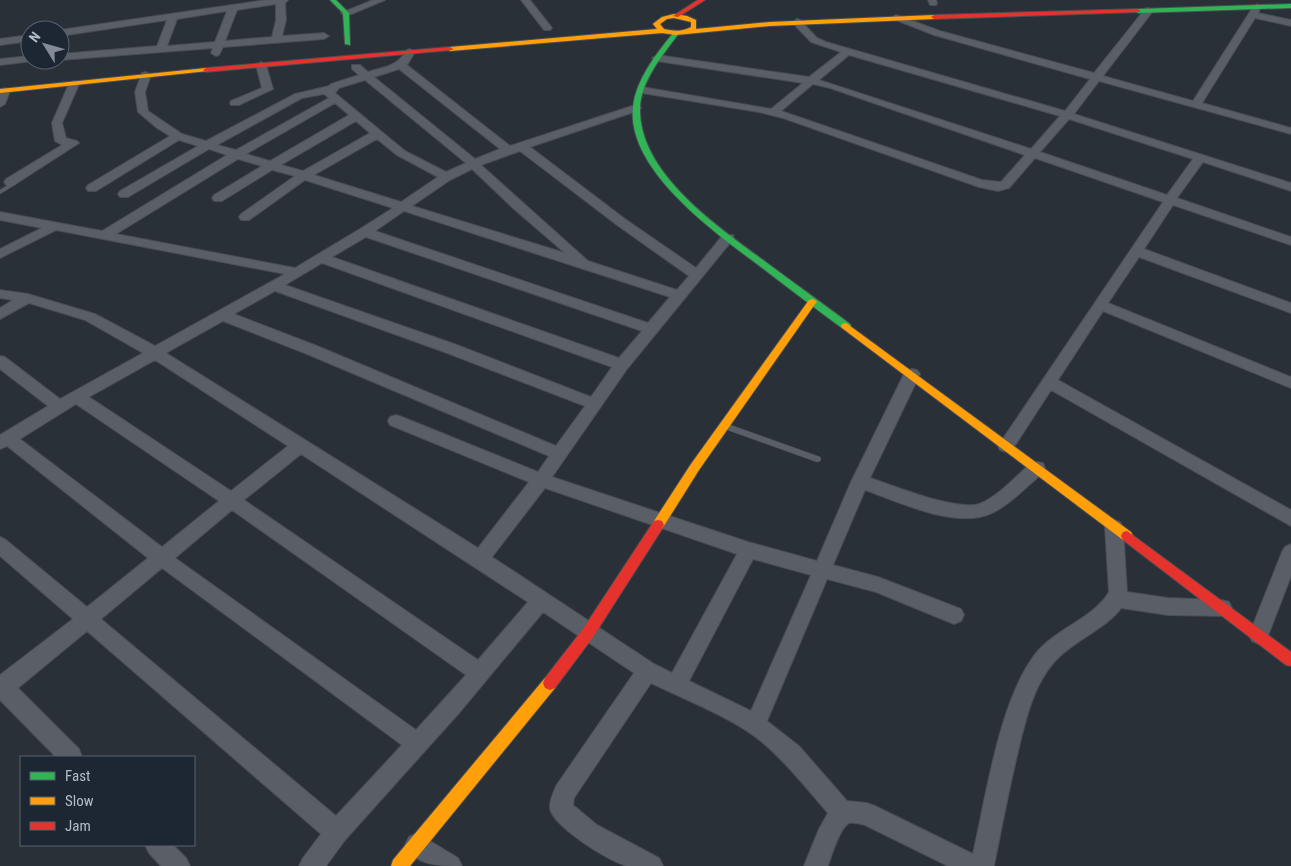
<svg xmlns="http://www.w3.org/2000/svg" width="1291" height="866" viewBox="0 0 1291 866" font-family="'Roboto Condensed',sans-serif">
  <rect width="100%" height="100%" fill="#2a3038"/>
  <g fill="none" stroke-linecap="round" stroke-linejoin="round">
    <!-- lane casing -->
    <g stroke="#484c53" stroke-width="1">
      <g id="lane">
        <polygon points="14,181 17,183 16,184 0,194 0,190"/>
        <polygon points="725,423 820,457 821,459 820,461 817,462 722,428 721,426"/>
      </g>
    </g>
    <!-- street casing -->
    <g stroke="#484c53" stroke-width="2">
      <g id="street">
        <path d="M266,0H288L285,3L286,20L282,36L324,33L329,36L324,39L223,47L219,55L216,56L211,53L213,48L60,60V54L157,46L167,20L60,36V30ZM276,4V20L272,37L225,41L237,10ZM227,11L215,42L167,46L177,19Z"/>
        <polygon points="373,0 385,0 349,15 343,15 341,13"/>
        <polygon points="521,0 530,0 552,28 550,30 544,30"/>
        <polygon points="928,0 936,0 937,3 936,5 930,5"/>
        <path d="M1257,4L1261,7L1258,13L1291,20V26L1255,18L1202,103L1291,128V134L1099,81L1074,114L1291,183V191L1203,162L1177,198L1291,237V245L1173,205L1144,249L1291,303V313L1139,257L1108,303L1291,377V388L1103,311L1058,380L1291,510V526L1051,390L1012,450L1006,452L1000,450L998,446L1163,202L1035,158L1009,188L998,191L979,187L783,118L759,112L642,93L637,90L642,87L771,109L803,83L657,61L652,58L657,55L809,77L841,52L811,42L792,22L797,19L800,20L817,38L826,42L1065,111L1090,79L934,35L891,18L896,15L899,16L940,31L1094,73L1145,9L1148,8L1153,11L1103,76L1193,101L1253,7ZM849,55L1060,116L1031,149L819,80ZM813,84L830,88L1025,155L1001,182L982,180L781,111ZM1069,119L1193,159L1167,195L1040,152Z"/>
        <polygon points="30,35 30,41 0,45 0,39"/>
        <path d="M410,49L415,52L407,65L510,146L632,106H640L641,108L640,110L530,147L625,219L696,268L723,235H733L734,238L627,369L552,477L748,542L817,561L851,482L904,374L907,370L912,369L917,370L920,374L870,478C895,486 955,511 979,504C998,497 1016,476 1031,463L1037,462L1043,463L1045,468L1043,473C1027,486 1011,504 992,513C957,530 899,502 865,490L833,565L878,577L961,609L964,615L961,621L954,624L876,592L827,579L767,721L799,746L847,801L867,803L875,806L973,854C986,796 1000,697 1037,652C1056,629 1095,617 1109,592L1105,527L1108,522L1114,520L1120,522L1123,527L1127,592L1168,598L1222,600L1229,602L1232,608L1229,614L1222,616L1168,615L1121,608C1108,628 1068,643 1051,666C1033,689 1027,716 1020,743C1010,784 1002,825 994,866H948L865,825C861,824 853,822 849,823C840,827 831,857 828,866H804L819,829L828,813C807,789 787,763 762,742C735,719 684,699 651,683L574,798L573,805L597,825L659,858L663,866C652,866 639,866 628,866C612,864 551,825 550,808C549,801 554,792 556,786L634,673L543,612L459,713L345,840L326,866H299L303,858L321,834L87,631L18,688L79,749L82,757H56L0,700V675L73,619L0,556V537L6,540L87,607L148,558L7,446L0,449V435L48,406L0,369V356L5,357L60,399L143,353L85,320L29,303L0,319V308L13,300L0,298V290L28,294L95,314L155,346L285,274L56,230L0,258V249L42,228L0,220V212L102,231L227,155L209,149L128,197H120L118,194L120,191L198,146L179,140L96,191H88L86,188L88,185L170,136L157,128L138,112L135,92L142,73L146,72L151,75L145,92L148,111L182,134L206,141L295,94L329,86L331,84L359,75L352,69V65H360L368,72C387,66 396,67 407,50ZM399,69L500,149L475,159L374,77ZM365,80L466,163L446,172L405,151L335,93L339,88ZM324,94L329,98L236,150L217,145L302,98ZM335,103L349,115L270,161L246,154ZM356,121L370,133L303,171L281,165ZM377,139L397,155L438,177L401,202L314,175ZM520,151L617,225L689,276L677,290L588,261L481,165ZM238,159L262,166L214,195L212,198L214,201H222L272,170L295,176L241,214L239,217L241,220H249L305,180L393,208L360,229L295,268L116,234ZM472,169L514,209L565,253L412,206L450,180ZM404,211L670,297L648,323L375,231ZM366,237L642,331L619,358L332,257ZM322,263L612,367L591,397L457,345L285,285ZM275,291L447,353L585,406L556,446L317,346L234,314ZM223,321L307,354L549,456L538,472L402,417L396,415L390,417L388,421L390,425L529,482L478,548L166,353ZM155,360L288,446L231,491L89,397ZM76,404L219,501L162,547L20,439ZM301,454L528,602L478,660L244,500ZM545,488L737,554L672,673L654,664L492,557ZM232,510L466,675L416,730L175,558ZM753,559L811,575L751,711L689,681ZM162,568L402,745L336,816L101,619Z"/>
        <polygon points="30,56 30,60 33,61 0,65 0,59"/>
        <polygon points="261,62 266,65 273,89 239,105 231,105 230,103 231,101 262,88 256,65"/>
        <polygon points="74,81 79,84 62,123 66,138 77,141 79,143 14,185 6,185 4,182 6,179 62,145 55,141 52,123 69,84"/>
        <polygon points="5,88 10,91 5,104 0,107 0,91"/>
        <polygon points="1291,544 1291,576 1266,641 1259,644 1252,641 1249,635 1282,552 1285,547"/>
        <path d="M417,833L458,858L462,866C440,866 415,866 405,845L409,837Z"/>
        <polygon points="145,845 173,845 186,858 190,866 161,866 149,853"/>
      </g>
    </g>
    <!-- fast casing -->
    <g stroke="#484c53" stroke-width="2">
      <g id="fast">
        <polygon points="330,0 336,0 349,13 350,45 345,44 343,13"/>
        <polygon points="1291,4 1291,8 1138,13 1135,11 1138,9"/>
        <path d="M674,32L679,33C663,55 640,81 640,110C640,175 720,228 767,263C794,283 822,303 850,324L851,326L850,328H842C815,308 788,288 761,267C717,234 626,170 633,107C636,79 657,53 674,32Z"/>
      </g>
    </g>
    <!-- slow casing -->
    <g stroke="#484c53" stroke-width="2">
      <g id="slow">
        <path d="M674,14L687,16L696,20V29L770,22L934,15L937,17L934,19L770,26L676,35L662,33L450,51L447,49L450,47L657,29L653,24L654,23L662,17ZM674,18L691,22V27C682,32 674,31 664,29L660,24L667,19Z"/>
        <polygon points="206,68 208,69 208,71 0,93 0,89"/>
        <polygon points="812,299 815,300 817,302 815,304 699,470 662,529 658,530 654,529 652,525 654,521 691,464 809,300"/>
        <polygon points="846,323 1131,532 1133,536 1131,540 1127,541 1123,540 842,328 841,326 842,324"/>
        <polygon points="550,676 555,678 557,683 555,688 410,866 391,866 393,860 545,678"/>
      </g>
    </g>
    <!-- jam casing -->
    <g stroke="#484c53" stroke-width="2">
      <g id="jam">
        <polygon points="698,0 705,0 678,17 673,16"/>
        <polygon points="1138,9 1140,10 1140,12 934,19 931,17 934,15"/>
        <polygon points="450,47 453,49 452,50 206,72 203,70 206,68"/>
        <polygon points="658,520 662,521 664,525 662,529 593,637 555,688 550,690 545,688 543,683 545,678 583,629 654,521"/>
        <polygon points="1127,531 1291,652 1291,666 1286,665 1123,540 1121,536 1123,532"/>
      </g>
    </g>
    <!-- lane -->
    <use href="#lane" fill="#5a5e66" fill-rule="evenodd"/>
    <!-- street -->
    <use href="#street" fill="#5a5e66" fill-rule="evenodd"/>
    <!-- fast -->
    <use href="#fast" fill="#30b455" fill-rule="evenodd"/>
    <!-- slow -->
    <use href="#slow" fill="#ff9f0a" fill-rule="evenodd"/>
    <!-- jam -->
    <use href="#jam" fill="#e5322d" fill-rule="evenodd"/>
  </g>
  <!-- legend -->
  <rect x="20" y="756" width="175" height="90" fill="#1d2633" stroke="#59626f"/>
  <rect x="30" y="772" width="25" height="8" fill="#30b455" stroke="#59626f"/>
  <text x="65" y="781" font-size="15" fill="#b4bcc9">Fast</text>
  <rect x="30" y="797" width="25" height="8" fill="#ff9f0a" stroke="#59626f"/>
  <text x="65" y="806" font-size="15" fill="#b4bcc9">Slow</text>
  <rect x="30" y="822" width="25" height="8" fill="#e5322d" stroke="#59626f"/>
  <text x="65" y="831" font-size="15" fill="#b4bcc9">Jam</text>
  <!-- north arrow -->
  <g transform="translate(45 45) rotate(307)"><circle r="24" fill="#1d2633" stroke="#59626f"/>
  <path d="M0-4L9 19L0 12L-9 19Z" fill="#848b96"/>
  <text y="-8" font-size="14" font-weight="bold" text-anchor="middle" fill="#b4bcc9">N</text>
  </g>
</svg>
